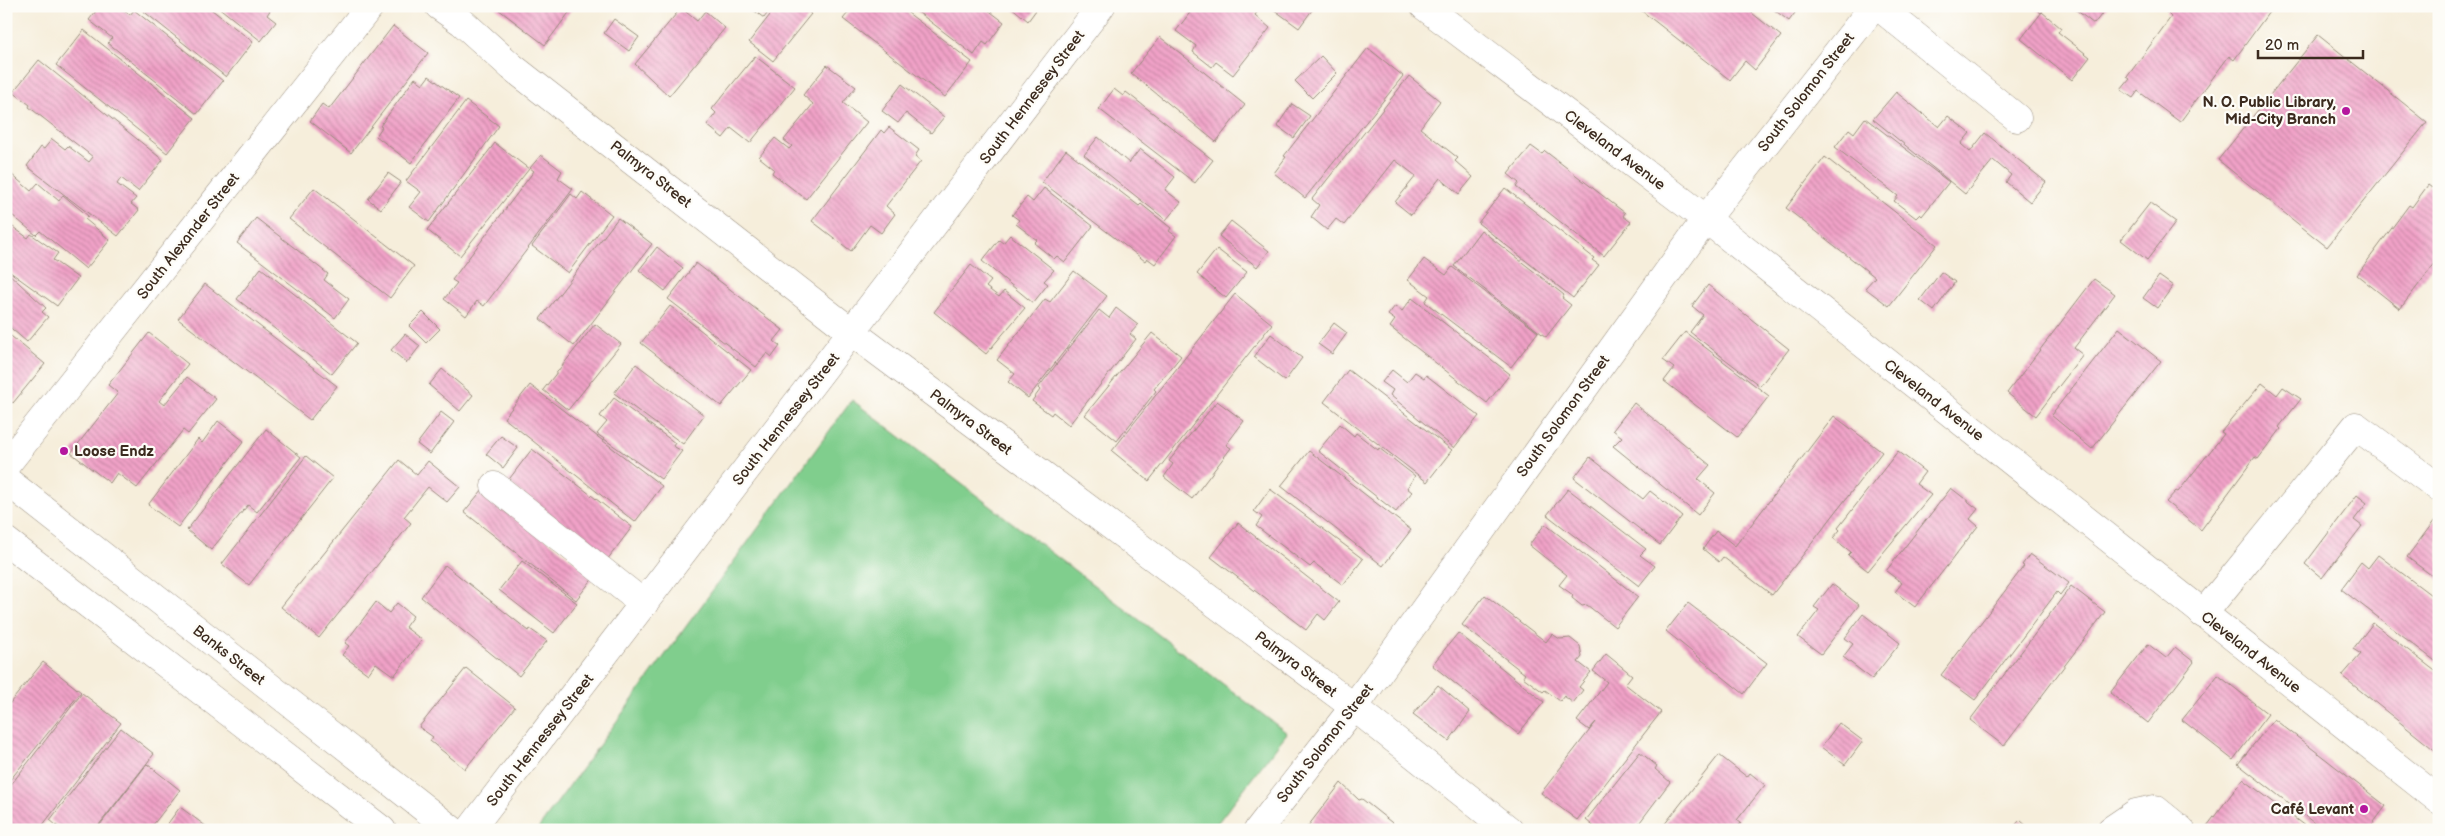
<svg xmlns="http://www.w3.org/2000/svg" width="2445" height="836" viewBox="0 0 2445 836" font-family="'Balsamiq Sans',sans-serif">
  <defs>
    <pattern id="building-back-hatch" width="6" height="6" patternUnits="userSpaceOnUse" patternTransform="scale(1.25)"><rect width="6" height="6" fill="#f1a2c8"/><path d="M-1 5l2 2M0 0l6 6M5-1l2 2" fill="none" stroke="#c484a2"/></pattern>
  </defs>
  <rect width="100%" height="100%" fill="#fdfcf7"/>
  <filter id="ink" filterUnits="userSpaceOnUse"><feTurbulence type="fractalNoise" baseFrequency=".02" numOctaves="2"/><feDisplacementMap in="SourceGraphic" scale="10" xChannelSelector="R" yChannelSelector="G"/><feConvolveMatrix kernelMatrix="1 2 1 2 8 2 1 2 1" color-interpolation-filters="sRGB"/></filter>
  <filter id="wash" filterUnits="userSpaceOnUse"><feTurbulence type="fractalNoise" baseFrequency=".0096" numOctaves="4" result="noise"/><feDisplacementMap in="SourceGraphic" scale="20" xChannelSelector="R" yChannelSelector="G"/><feGaussianBlur stdDeviation="1.12" result="paint"/><feColorMatrix in="noise" values="0 0 0 0 0 0 0 0 0 0 0 0 0 0 0 0 0 1.4 0 .05"/><feComposite in="paint" operator="in"/></filter>
  <g filter="url(#wash)">
    <rect width="100%" height="100%" fill="#f6eedb"/>
    <!-- green -->
    <polygon fill="#80ce8d" stroke="#5e7c56" points="852,400 1287,733 1212,830 537,830"/>
    <g id="blocks">
      <!-- building -->
      <g fill="url(#building-back-hatch)">
        <polygon points="100,6 120,6 130,15 134,10 223,81 197,114 108,43 112,38 89,20"/>
        <polygon points="137,6 207,6 253,42 226,77"/>
        <polygon points="217,6 273,6 267,15 276,22 261,41"/>
        <polygon points="494,6 574,6 545,45"/>
        <polygon points="748,6 773,6 764,18"/>
        <polygon points="777,6 801,6 811,14 773,61 749,42"/>
        <polygon points="854,6 899,6 972,62 945,97 843,19"/>
        <polygon points="910,6 983,6 1004,22 987,45 983,42 974,55"/>
        <polygon points="1010,6 1039,6 1028,21"/>
        <polygon points="1195,6 1255,6 1259,9 1255,15 1270,28 1233,75 1216,62 1212,67 1193,52 1196,46 1176,31"/>
        <polygon points="1269,6 1315,6 1299,28"/>
        <polygon points="1640,6 1743,6 1781,36 1755,70 1745,61 1730,80 1638,8"/>
        <polygon points="1769,6 1800,6 1789,21"/>
        <polygon points="2032,6 2046,6 2041,13"/>
        <polygon points="2071,6 2108,6 2094,24"/>
        <polygon points="2170,6 2265,6 2263,9 2269,12 2234,60 2229,56 2180,122 2138,91 2133,98 2121,90 2130,79 2127,77 2171,17 2166,12"/>
        <polygon points="681,8 697,21 705,11 725,28 669,96 635,64"/>
        <polygon points="2042,12 2061,28 2058,32 2090,57 2072,80 2021,39"/>
        <polygon points="614,19 639,37 629,51 604,33"/>
        <polygon points="393,26 428,53 351,153 310,121 322,104 329,109"/>
        <polygon points="84,30 195,118 167,153 56,65"/>
        <polygon points="2318,35 2427,122 2327,247 2218,160"/>
        <polygon points="1160,37 1245,105 1216,142 1131,73"/>
        <polygon points="1368,48 1403,76 1305,198 1274,173 1286,157 1284,156"/>
        <polygon points="755,56 795,87 750,143 731,128 723,138 707,125 716,113 712,109"/>
        <polygon points="1321,56 1337,73 1312,98 1295,81"/>
        <polygon points="39,60 163,160 138,191 121,178 117,184 136,198 131,204 139,210 118,236 27,166 41,147 44,149 52,139 65,149 68,146 89,162 93,157 29,107 30,105 13,92"/>
        <polygon points="827,65 856,87 843,103 867,122 806,199 772,173 774,169 759,157 775,138 789,149 792,146 784,140 813,104 803,95"/>
        <polygon points="429,76 459,98 411,163 376,136 382,127 380,126 415,78 423,84"/>
        <polygon points="1409,76 1440,101 1420,128 1458,158 1455,161 1473,177 1459,194 1440,178 1411,215 1395,202 1416,176 1395,160 1344,225 1336,219 1327,230 1311,217 1319,205 1312,199"/>
        <polygon points="902,84 944,117 931,133 906,113 898,123 882,111"/>
        <polygon points="1114,89 1123,96 1126,92 1213,160 1195,183 1099,109"/>
        <polygon points="1896,92 1939,127 1948,116 1970,133 1961,144 1970,152 1985,133 2046,182 2030,202 2006,182 2011,175 1993,160 1965,194 1873,119"/>
        <polygon points="466,101 499,126 429,222 409,207 421,192 406,181"/>
        <polygon points="1292,104 1310,116 1294,138 1277,126"/>
        <polygon points="1865,118 1949,182 1922,216 1920,214 1916,218 1894,201 1898,196 1835,147 1849,129 1854,133"/>
        <polygon points="889,127 919,150 915,156 921,161 886,206 895,214 881,233 870,225 851,251 812,221 881,130 884,133"/>
        <polygon points="1098,137 1129,163 1140,149 1175,177 1165,190 1181,202 1166,220 1084,155"/>
        <polygon points="495,143 529,169 460,256 427,230"/>
        <polygon points="1531,146 1542,154 1545,151 1625,213 1623,216 1631,222 1604,256 1516,187 1519,183 1508,174"/>
        <polygon points="1066,150 1139,206 1141,204 1171,228 1169,231 1176,236 1155,264 1147,258 1145,261 1042,182"/>
        <polygon points="541,155 562,171 558,178 573,189 484,306 477,301 466,316 444,299 457,283 452,280 534,171 530,168"/>
        <polygon points="1825,157 1937,245 1889,306 1865,288 1875,277 1786,208"/>
        <polygon points="388,173 401,182 381,209 368,199"/>
        <polygon points="11,174 31,191 38,183 59,201 63,195 88,216 85,219 110,240 86,269 40,231 36,235 6,210 6,180"/>
        <polygon points="2436,182 2439,184 2439,258 2400,309 2357,275 2409,205 2412,207 2428,185 2432,188"/>
        <polygon points="314,188 414,266 390,298 289,219"/>
        <polygon points="1044,188 1093,226 1065,262 1057,256 1054,259 1034,243 1037,240 1016,224 1019,220 1012,215 1027,197 1033,202"/>
        <polygon points="1505,188 1594,258 1592,260 1599,265 1573,298 1478,223"/>
        <polygon points="582,192 612,215 568,273 532,246 571,194 577,199"/>
        <polygon points="2150,203 2176,222 2147,260 2121,240"/>
        <polygon points="256,218 328,274 324,280 349,299 335,318 237,243"/>
        <polygon points="618,218 652,244 574,346 540,319"/>
        <polygon points="1231,221 1269,251 1257,267 1219,236"/>
        <polygon points="6,222 28,238 31,234 58,253 53,260 78,278 57,306 6,269"/>
        <polygon points="1481,230 1564,295 1562,298 1571,305 1546,337 1454,266"/>
        <polygon points="1010,235 1054,270 1044,281 1048,284 1033,303 982,261 999,240 1003,243"/>
        <polygon points="657,247 683,268 665,291 639,270"/>
        <polygon points="1217,249 1247,272 1226,298 1197,274"/>
        <polygon points="1424,259 1446,275 1452,267 1538,332 1511,367 1425,302 1429,296 1408,280"/>
        <polygon points="696,263 783,330 774,341 780,346 772,357 767,353 756,367 668,299"/>
        <polygon points="971,265 991,281 986,287 999,297 1004,291 1025,308 986,354 934,312"/>
        <polygon points="261,268 357,343 332,374 237,299"/>
        <polygon points="6,271 46,308 42,312 48,317 27,342 6,324"/>
        <polygon points="1074,271 1107,296 1028,398 1008,382 1015,374 997,360 1045,299 1050,302"/>
        <polygon points="1941,272 1955,282 1934,311 1920,300"/>
        <polygon points="2159,276 2173,286 2157,308 2143,298"/>
        <polygon points="2094,279 2115,294 2074,348 2083,355 2036,416 2007,393"/>
        <polygon points="205,284 337,386 310,420 178,319"/>
        <polygon points="1708,285 1789,349 1760,386 1690,332 1703,315 1692,306"/>
        <polygon points="1235,294 1272,324 1149,481 1112,451"/>
        <polygon points="1412,298 1510,374 1487,403 1390,327 1395,320 1388,315 1395,306 1402,311"/>
        <polygon points="670,306 751,370 721,406 641,343"/>
        <polygon points="1116,308 1138,325 1130,334 1136,339 1069,425 1053,412 1051,415 1032,401 1040,390 1038,388 1099,310 1109,318"/>
        <polygon points="423,312 440,329 426,343 409,326"/>
        <polygon points="1334,323 1347,333 1332,354 1318,344"/>
        <polygon points="595,324 621,344 568,410 543,390"/>
        <polygon points="2119,328 2161,361 2092,449 2051,415"/>
        <polygon points="6,332 45,364 13,403 6,398"/>
        <polygon points="1685,332 1769,396 1737,437 1664,381 1674,368 1663,360"/>
        <polygon points="149,333 188,364 159,401 164,405 187,377 216,399 188,434 183,430 137,488 117,473 110,483 71,453 118,393 108,385"/>
        <polygon points="1152,333 1181,356 1154,389 1156,391 1117,441 1085,415"/>
        <polygon points="405,334 420,346 407,363 391,350"/>
        <polygon points="1271,334 1302,358 1285,381 1254,357"/>
        <polygon points="636,364 704,415 683,444 614,393"/>
        <polygon points="442,369 473,395 460,411 429,385"/>
        <polygon points="1348,370 1452,450 1427,482 1324,402"/>
        <polygon points="1392,370 1407,382 1415,372 1424,378 1426,375 1479,416 1454,448 1390,395 1393,390 1382,382"/>
        <polygon points="2262,383 2277,395 2283,387 2301,399 2279,427 2281,429 2258,459 2255,457 2201,530 2166,502 2176,491 2178,492 2224,434 2221,432"/>
        <polygon points="530,385 662,486 635,522 504,418"/>
        <polygon points="614,398 675,443 673,446 682,451 661,479 597,434 607,422 600,416"/>
        <polygon points="1217,401 1244,421 1226,445 1231,448 1192,499 1164,477 1173,464 1169,461"/>
        <polygon points="1634,403 1710,465 1698,479 1715,493 1698,515 1613,446 1622,437 1613,430"/>
        <polygon points="441,412 454,422 430,454 417,444"/>
        <polygon points="1834,416 1882,452 1772,595 1723,557 1719,562 1703,549 1716,531 1735,546"/>
        <polygon points="218,421 244,441 178,527 148,505 198,439 202,443"/>
        <polygon points="1340,424 1354,436 1356,433 1378,450 1379,448 1415,476 1407,488 1412,492 1396,512 1318,451"/>
        <polygon points="266,429 301,457 257,512 248,505 211,550 187,530"/>
        <polygon points="501,436 518,448 503,468 486,454"/>
        <polygon points="532,449 632,527 607,560 507,482"/>
        <polygon points="1309,451 1411,530 1383,566 1281,486"/>
        <polygon points="1898,451 1925,472 1916,484 1931,495 1868,571 1848,555 1851,552 1833,538 1840,530 1838,528"/>
        <polygon points="306,456 333,478 249,585 222,564"/>
        <polygon points="1590,457 1643,499 1650,491 1682,516 1660,545 1574,478"/>
        <polygon points="399,460 417,475 428,461 460,487 447,502 428,487 404,517 411,523 319,638 281,607"/>
        <polygon points="1951,488 1978,509 1970,519 1978,526 1915,607 1895,592 1902,583 1886,571"/>
        <polygon points="483,489 594,577 576,600 464,512"/>
        <polygon points="1270,489 1363,559 1343,585 1314,563 1310,567 1256,526 1262,517 1254,511"/>
        <polygon points="1568,489 1646,549 1640,555 1655,566 1639,586 1547,515"/>
        <polygon points="2357,495 2367,503 2354,520 2362,526 2322,578 2305,564"/>
        <polygon points="2435,520 2439,522 2439,581 2407,557"/>
        <polygon points="1238,523 1339,602 1325,620 1318,614 1306,630 1211,557"/>
        <polygon points="1545,524 1638,597 1615,627 1587,605 1582,606 1572,598 1573,595 1559,585 1567,575 1529,545"/>
        <polygon points="2030,554 2069,583 2060,595 2057,592 1975,700 1941,675 2024,566 2022,565"/>
        <polygon points="2378,555 2439,601 2439,664 2341,589 2361,562 2368,568"/>
        <polygon points="522,561 577,603 554,633 499,590"/>
        <polygon points="445,565 529,631 530,629 547,641 519,676 421,597"/>
        <polygon points="1832,584 1859,605 1821,654 1798,637 1819,610 1814,607"/>
        <polygon points="2071,586 2105,612 2004,746 1970,720"/>
        <polygon points="1485,595 1546,642 1552,634 1560,639 1570,638 1580,646 1582,657 1578,662 1591,672 1579,687 1583,690 1573,703 1564,696 1560,701 1545,690 1543,692 1523,677 1525,674 1462,625"/>
        <polygon points="376,602 389,613 397,603 413,616 405,627 422,640 394,676 376,663 368,674 342,655 349,646 345,643"/>
        <polygon points="1688,603 1767,663 1744,694 1666,631"/>
        <polygon points="1863,614 1900,643 1872,679 1843,657 1853,644 1845,638"/>
        <polygon points="2373,623 2439,674 2439,750 2437,752 2342,676 2361,654 2353,649"/>
        <polygon points="1458,633 1544,702 1518,734 1432,665"/>
        <polygon points="2148,644 2166,658 2175,647 2194,662 2148,723 2110,693"/>
        <polygon points="1606,654 1632,675 1625,684 1661,712 1577,820 1541,793 1596,722 1589,730 1577,721 1607,682 1593,671"/>
        <polygon points="43,662 81,692 6,785 6,708"/>
        <polygon points="466,668 515,707 465,769 430,741 433,737 419,727"/>
        <polygon points="2218,675 2268,714 2233,760 2182,720"/>
        <polygon points="1438,685 1470,712 1449,741 1413,714"/>
        <polygon points="82,693 121,723 39,830 13,830 6,824 6,791"/>
        <polygon points="2274,719 2386,806 2368,830 2323,830 2238,764"/>
        <polygon points="1839,723 1863,741 1845,765 1821,747"/>
        <polygon points="121,728 154,754 95,830 62,830 50,820"/>
        <polygon points="1640,752 1657,766 1655,769 1670,782 1634,830 1598,830 1586,820"/>
        <polygon points="1719,755 1747,777 1750,773 1765,785 1737,820 1741,823 1736,830 1660,830"/>
        <polygon points="147,764 180,790 149,830 96,830"/>
        <polygon points="2243,779 2310,830 2204,830"/>
        <polygon points="1341,783 1359,800 1362,799 1401,830 1305,830"/>
        <polygon points="180,807 211,830 163,830"/>
        <polygon points="2020,820 2031,830 2011,830"/>
      </g>
    </g>
  </g>
  <g filter="url(#ink)">
    <use href="#blocks" fill-opacity="0" stroke="#988c7c" stroke-width="1"/>
    <g fill="none" stroke-linecap="round" stroke-linejoin="round">
      <!-- minor casing -->
      <g stroke="#988c7c" stroke-width="29">
        <g id="minor">
          <polyline points="439,6 462,22 512,67 853,333 1354,707 1509,830"/>
          <polyline points="1424,6 1706,219 2439,800"/>
          <polyline points="1878,6 2017,118"/>
          <polyline points="6,465 370,6"/>
          <polyline points="6,480 452,830"/>
          <polyline points="495,486 644,604"/>
          <polyline points="6,541 382,830"/>
          <polyline points="2203,614 2356,426 2439,488"/>
          <polyline points="470,830 1101,6"/>
          <polyline points="1258,830 1354,707 1706,219 1874,6"/>
          <polyline points="2111,830 2136,813 2155,809 2181,830"/>
        </g>
      </g>
      <!-- minor -->
      <use href="#minor" stroke="#fff" stroke-width="28"/>
    </g>
  </g>
  <!-- markers -->
  <g fill="#b5179e" stroke="#fdfcf7" stroke-width="2">
    <circle cx="2346" cy="111" r="5"/>
    <circle cx="64" cy="451" r="5"/>
    <circle cx="2364" cy="809" r="5"/>
  </g>
  <g text-anchor="middle" stroke-width="4.5" stroke-linejoin="round" paint-order="stroke">
    <!-- street labels -->
    <g font-size="15" fill="#3b2a1e" stroke="#fdfcf7">
      <text transform="translate(1806 92) rotate(-52)" y="5">South Solomon Street</text>
      <text transform="translate(1032 97) rotate(-53)" y="5">South Hennessey Street</text>
      <text transform="translate(1615 150) rotate(37)" y="5">Cleveland Avenue</text>
      <text transform="translate(651 174) rotate(38)" y="5">Palmyra Street</text>
      <text transform="translate(188 236) rotate(-52)" y="5">South Alexander Street</text>
      <text transform="translate(1934 400) rotate(38)" y="5">Cleveland Avenue</text>
      <text transform="translate(1563 416) rotate(-54)" y="5">South Solomon Street</text>
      <text transform="translate(786 419) rotate(-52)" y="5">South Hennessey Street</text>
      <text transform="translate(971 422) rotate(37)" y="5">Palmyra Street</text>
      <text transform="translate(2251 652) rotate(38)" y="5">Cleveland Avenue</text>
      <text transform="translate(229 655) rotate(38)" y="5">Banks Street</text>
      <text transform="translate(1296 664) rotate(37)" y="5">Palmyra Street</text>
      <text transform="translate(540 740) rotate(-52)" y="5">South Hennessey Street</text>
      <text transform="translate(1325 743) rotate(-52)" y="5">South Solomon Street</text>
    </g>
    <!-- poi labels -->
    <g font-size="15" font-weight="bold" fill="#3b2a1e" stroke="#fdfcf7" text-anchor="end">
      <text x="2336" y="107">N. O. Public Library,<tspan x="2336" dy="17">Mid-City Branch</tspan></text>
      <text x="74" y="456" text-anchor="start">Loose Endz</text>
      <text x="2354" y="814">Café Levant</text>
    </g>
  </g>
  <!-- margin -->
  <rect width="2445" height="836" fill="none" stroke="#fdfcf7" stroke-width="25"/>
  <!-- scale -->
  <path d="M2258 50v8h105v-8" fill="none" stroke="#3b2a1e" stroke-width="2.5"/>
  <text x="2265" y="50" font-size="15" fill="#3b2a1e" stroke="#fdfcf7" stroke-width="4" paint-order="stroke">20 m</text>
</svg>
